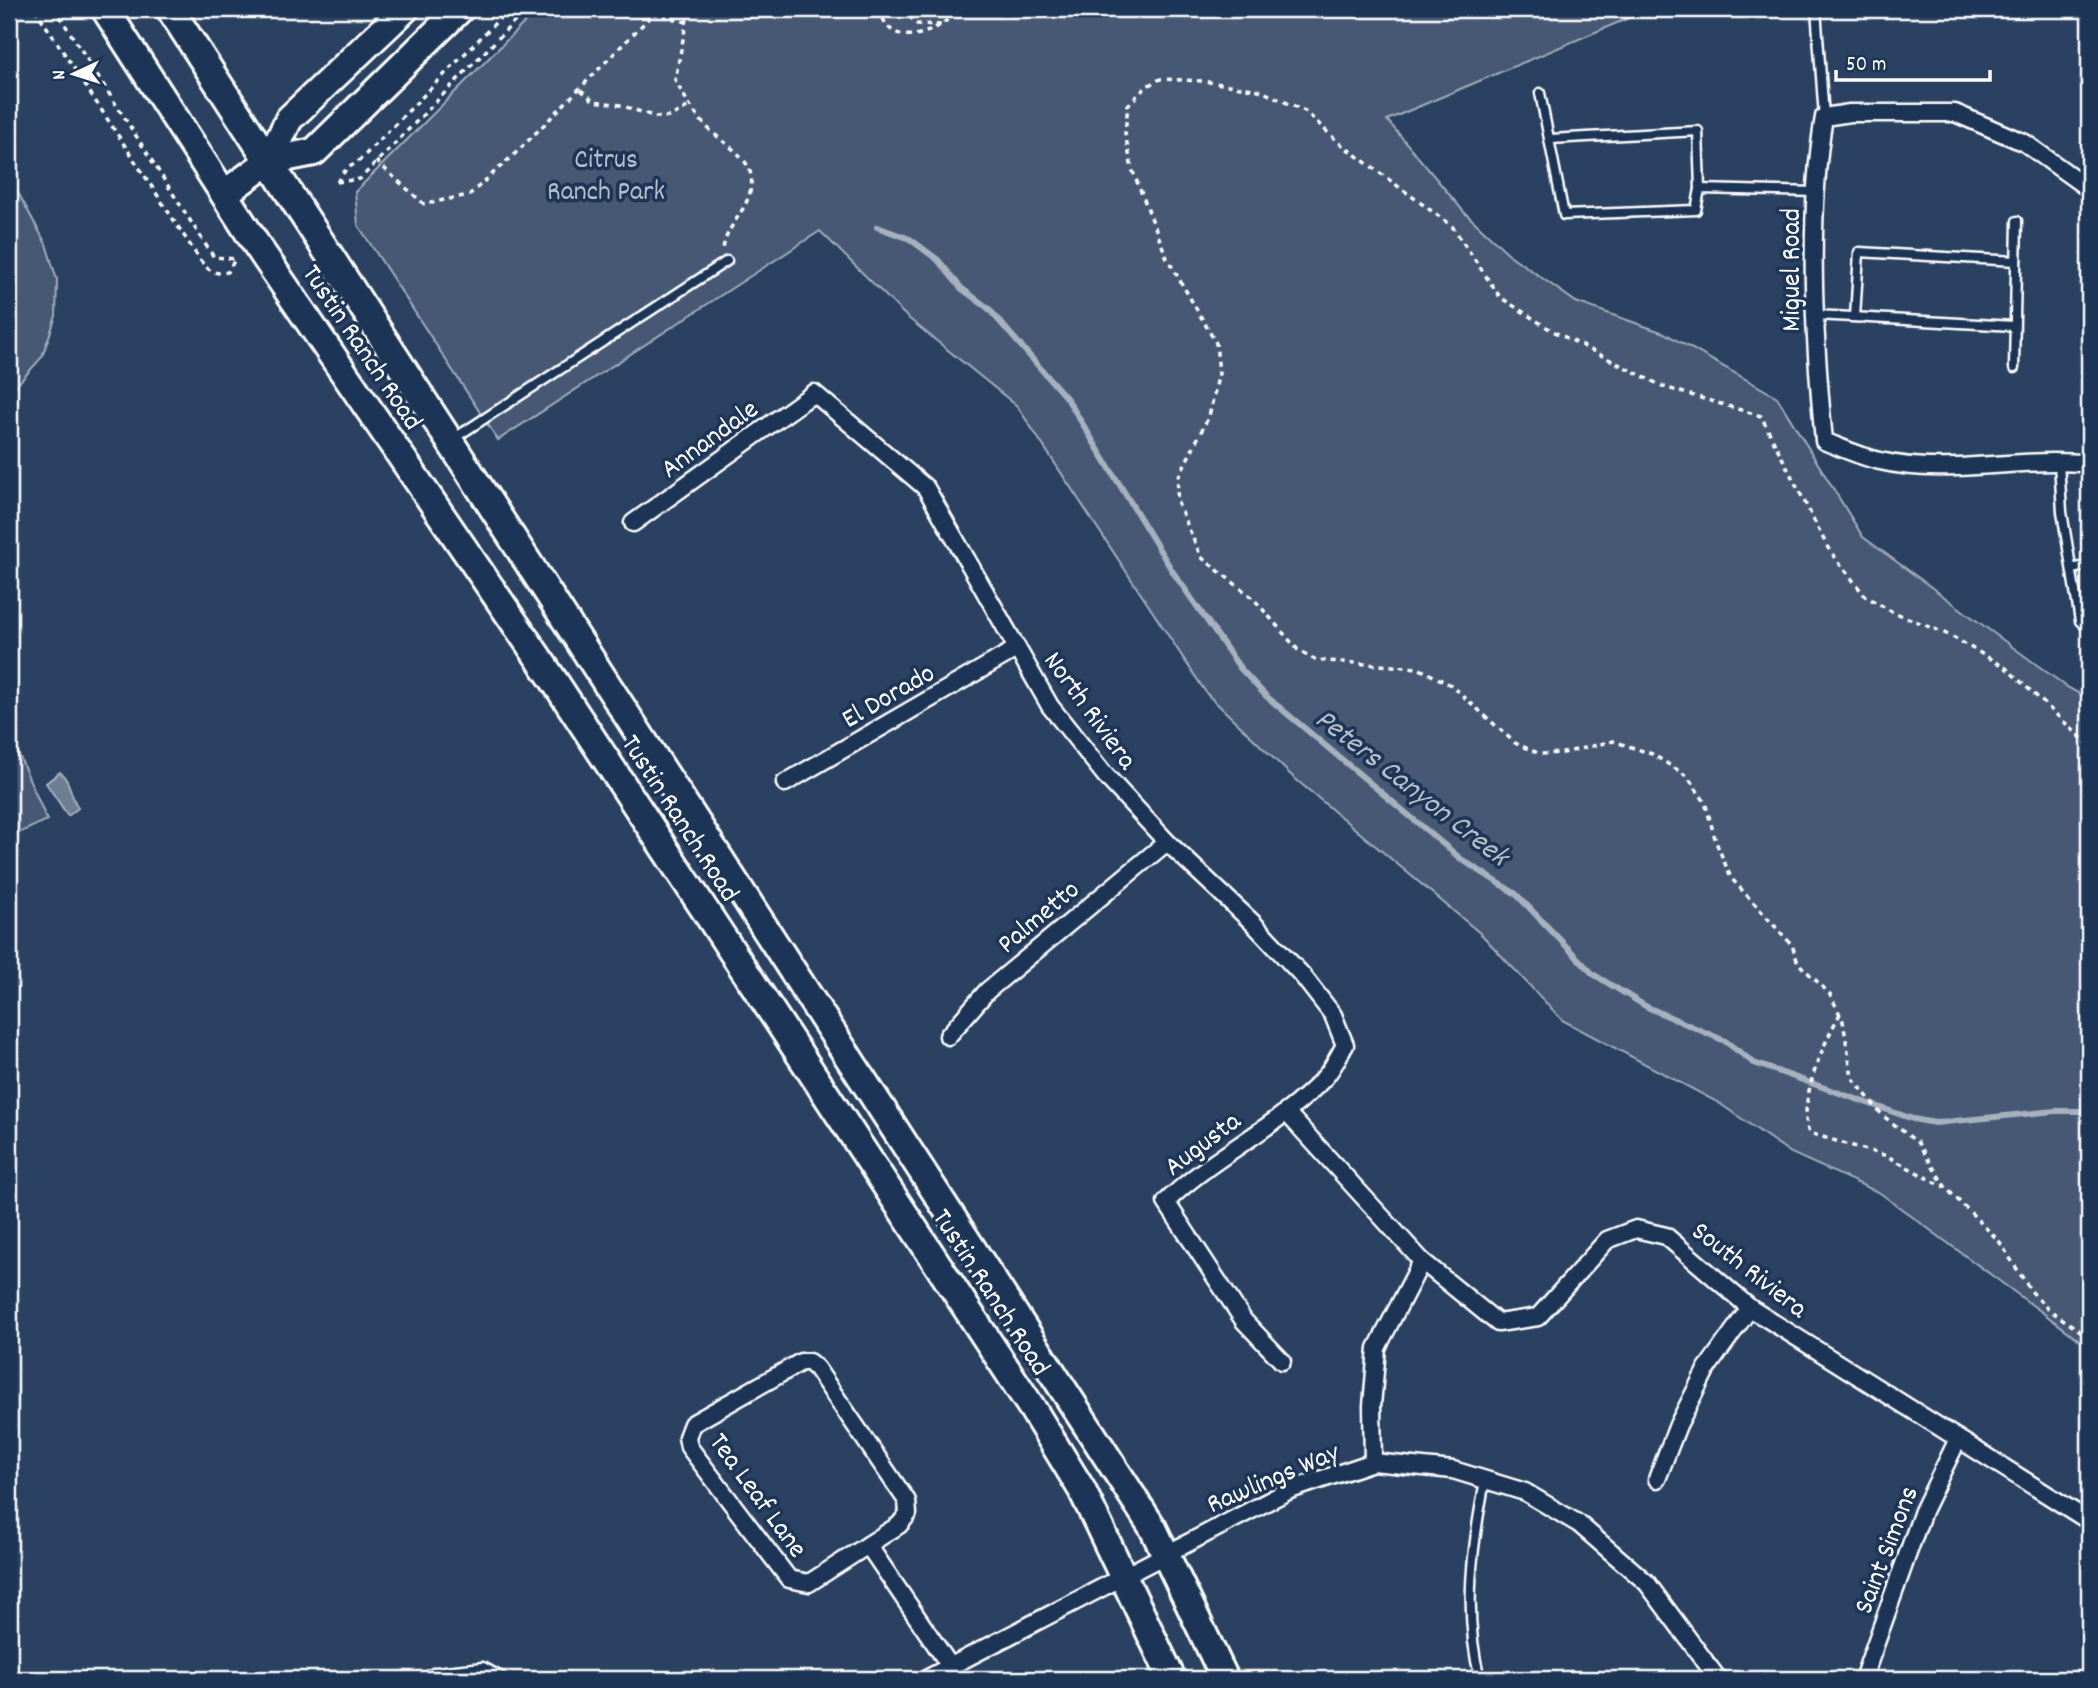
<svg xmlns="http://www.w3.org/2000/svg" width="2098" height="1688" viewBox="0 0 2098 1688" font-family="Dekko,sans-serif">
  <rect width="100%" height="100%" fill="#2a4161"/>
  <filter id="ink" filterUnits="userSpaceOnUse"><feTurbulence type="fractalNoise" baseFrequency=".0143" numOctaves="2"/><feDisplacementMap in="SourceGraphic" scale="14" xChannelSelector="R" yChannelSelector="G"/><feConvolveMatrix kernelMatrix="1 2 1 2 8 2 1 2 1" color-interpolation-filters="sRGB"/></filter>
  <g filter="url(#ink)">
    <!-- green -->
    <g fill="#465975" stroke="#a2acba" stroke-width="2">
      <polygon points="538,9 1650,9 1387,120 1464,212 1511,256 1576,302 1664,333 1777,397 1863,537 2067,687 2089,699 2089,1347 1880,1193 1791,1153 1719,1103 1562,1020 1481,934 1293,777 1207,694 1017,406 907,317 820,231 498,440 358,225 355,192"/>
      <polygon points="9,176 46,244 57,280 56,316 42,357 9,394"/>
      <polygon points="18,753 47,820 17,834 9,814 9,757"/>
    </g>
    <!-- water -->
    <path fill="#6d7d92" stroke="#a7b1be" stroke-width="2" d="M60,772C71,782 70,795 78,808L68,816L46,783Z"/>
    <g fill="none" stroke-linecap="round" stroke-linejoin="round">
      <!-- stream -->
      <polyline stroke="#a7b1be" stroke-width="6" points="877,227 910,239 938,260 961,288 988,308 1068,400 1173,572 1240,668 1266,696 1461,859 1516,894 1593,974 1647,1007 1725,1041 1754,1063 1913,1119 1935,1123 2055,1111 2089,1111"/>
      <!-- lane casing -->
      <g stroke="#fff" stroke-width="13">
        <g id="lane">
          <polyline points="1816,9 1824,117"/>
          <polyline points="1540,93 1564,215 1696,210 1700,189 1816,192"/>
          <polyline points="1550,139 1698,131 1700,189"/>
          <polyline points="1816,315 2014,326"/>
          <polyline points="1855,317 1859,252 2016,261"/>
          <polyline points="2014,368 2017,221"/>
          <polyline points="453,439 727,261"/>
          <polyline points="2059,462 2062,512 2080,621 2089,629"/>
          <polyline points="2072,569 2089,565"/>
          <polyline points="423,1679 435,1672 483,1667 505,1679"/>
          <path d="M1480,1679C1463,1612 1472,1547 1485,1481"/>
        </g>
      </g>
      <!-- street casing -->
      <g stroke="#fff" stroke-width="21">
        <g id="street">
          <path d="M2089,189L2025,143L1955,113H1850L1824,117C1807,218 1814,339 1824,441C1842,448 1861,457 1880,461C1948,477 2020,456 2089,464"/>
          <path d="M633,523L814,393L926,488L1050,706L1105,775L1167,842L1253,923L1302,975L1333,1015L1345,1045C1339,1055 1333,1068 1325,1077C1279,1127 1214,1155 1166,1202L1244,1321L1282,1361"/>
          <polyline points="785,783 1016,649"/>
          <polyline points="948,1036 987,991 1167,842"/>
          <polyline points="1286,1112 1422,1261 1498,1323 1538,1317 1607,1240 1636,1229 1666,1236 1750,1308 2089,1521"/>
          <polygon points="801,1362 809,1362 816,1368 907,1501 908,1514 899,1525 809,1583 789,1579 689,1447 687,1437 692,1424"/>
          <polyline points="1373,1462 1372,1406 1377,1348 1422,1261"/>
          <polyline points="1657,1479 1678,1425 1707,1368 1750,1308"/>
          <polyline points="868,1545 950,1666"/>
          <polyline points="926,1679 1290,1490 1373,1462 1453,1470 1525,1492 1579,1524 1647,1583 1718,1679"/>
          <polyline points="1863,1679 1923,1511 1958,1439"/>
        </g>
      </g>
      <!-- primary casing -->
      <g stroke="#fff" stroke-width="32">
        <g id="primary">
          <polyline points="105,9 256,244 555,682 1032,1408 1082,1490 1172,1679"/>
          <polyline points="170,9 1153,1528 1225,1679"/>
          <polyline points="269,161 289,119 405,9"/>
          <polyline points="224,194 269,161 314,152 460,9"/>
        </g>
      </g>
      <!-- path -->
      <g stroke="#fff" stroke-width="3.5" stroke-dasharray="5 5" stroke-linecap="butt">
        <path d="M35,9L200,260C209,271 214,275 228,272L235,259L214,257L209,250L55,9"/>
        <path d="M689,9L675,80C684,96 695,116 709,129C727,147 759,160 750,192C745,213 725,228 723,250"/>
        <path d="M880,9C889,53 939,34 958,9"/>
        <polyline points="902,9 917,24 941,25"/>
        <polyline points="943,9 952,17"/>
        <polyline points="653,14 687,22"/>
        <polyline points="581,90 594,101 620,105 656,117 669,117 691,105"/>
        <polyline points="2081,159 2089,150"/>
        <polyline points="376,161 424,204 469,195 519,150 658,9"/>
        <polyline points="337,182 360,179 527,9"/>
        <polyline points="337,182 347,168 357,163 509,9"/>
        <polyline points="2089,745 2006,668 1949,635 1891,611 1865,596 1828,548 1761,416 1664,387 1551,330 1500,297 1452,226 1338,142 1305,111 1259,90 1203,81 1160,79 1147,86 1128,105 1125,133 1132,169 1167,258 1216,343 1219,373 1209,416 1178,478 1177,501 1201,557 1253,598 1298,650 1316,660 1418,668 1451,685 1515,743 1540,754 1563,753 1613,741 1652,754 1687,776 1705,802 1716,842 1731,878 1792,945 1798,963 1830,994 1843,1021 1852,1077 1882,1115 1918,1143 1946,1188 1999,1241 2031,1291 2048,1309 2089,1337"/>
        <path d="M1840,1014C1824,1042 1797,1103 1809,1133L1887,1156L1944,1187"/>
      </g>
      <!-- lane -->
      <use href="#lane" stroke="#1d3557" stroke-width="8"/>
      <!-- street -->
      <use href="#street" stroke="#1d3557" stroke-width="16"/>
      <!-- primary -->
      <use href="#primary" stroke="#1d3557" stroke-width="26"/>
    </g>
  </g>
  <g text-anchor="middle" stroke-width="7" stroke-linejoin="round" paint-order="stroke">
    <!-- park labels -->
    <g font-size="28" fill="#b5bdc8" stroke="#1d3557">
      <text x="606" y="167">Citrus<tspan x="606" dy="32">Ranch Park</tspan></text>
    </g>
    <!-- street labels -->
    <g font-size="28" fill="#fff" stroke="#1d3557">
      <text transform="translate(1789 270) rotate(-90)" y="10">Miguel Road</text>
      <text transform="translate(364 346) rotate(56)" y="10">Tustin Ranch Road</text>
      <text transform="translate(708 437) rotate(-36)" y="10">Annandale</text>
      <text transform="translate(887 694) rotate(-30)" y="10">El Dorado</text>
      <text transform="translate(1092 709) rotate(54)" y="10">North Riviera</text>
      <text transform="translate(682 817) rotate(57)" y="10">Tustin Ranch Road</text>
      <text transform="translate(1037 915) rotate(-40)" y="10">Palmetto</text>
      <text transform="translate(1201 1142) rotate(-37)" y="10">Augusta</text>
      <text transform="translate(1751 1268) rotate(38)" y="10">South Riviera</text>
      <text transform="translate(993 1291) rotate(57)" y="10">Tustin Ranch Road</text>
      <text transform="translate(1272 1476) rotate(-23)" y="10">Rawlings Way</text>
      <text transform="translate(760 1494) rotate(54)" y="10">Tea Leaf Lane</text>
      <text transform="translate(1884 1549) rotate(-69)" y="10">Saint Simons</text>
    </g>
    <!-- water labels -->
    <g font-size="30" font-style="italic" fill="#b6bec8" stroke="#1d3557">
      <text transform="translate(1413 786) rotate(38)" y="10">Peters Canyon Creek</text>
    </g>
  </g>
  <!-- margin -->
  <rect width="2098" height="1688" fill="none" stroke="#1d3557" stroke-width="35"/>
  <rect x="18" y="18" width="2063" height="1653" fill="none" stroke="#fff" stroke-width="2.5" filter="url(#ink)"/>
  <!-- north arrow -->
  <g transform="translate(74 74) rotate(266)" stroke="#1d3557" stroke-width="5" paint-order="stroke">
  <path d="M0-5L12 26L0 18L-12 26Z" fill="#ffffff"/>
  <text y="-10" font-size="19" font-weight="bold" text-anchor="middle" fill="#ffffff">N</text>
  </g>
  <!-- scale -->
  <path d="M1836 70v10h154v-10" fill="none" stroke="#ffffff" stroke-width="3.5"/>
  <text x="1846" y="70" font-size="21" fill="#ffffff" stroke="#1d3557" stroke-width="5" paint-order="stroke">50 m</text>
</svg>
